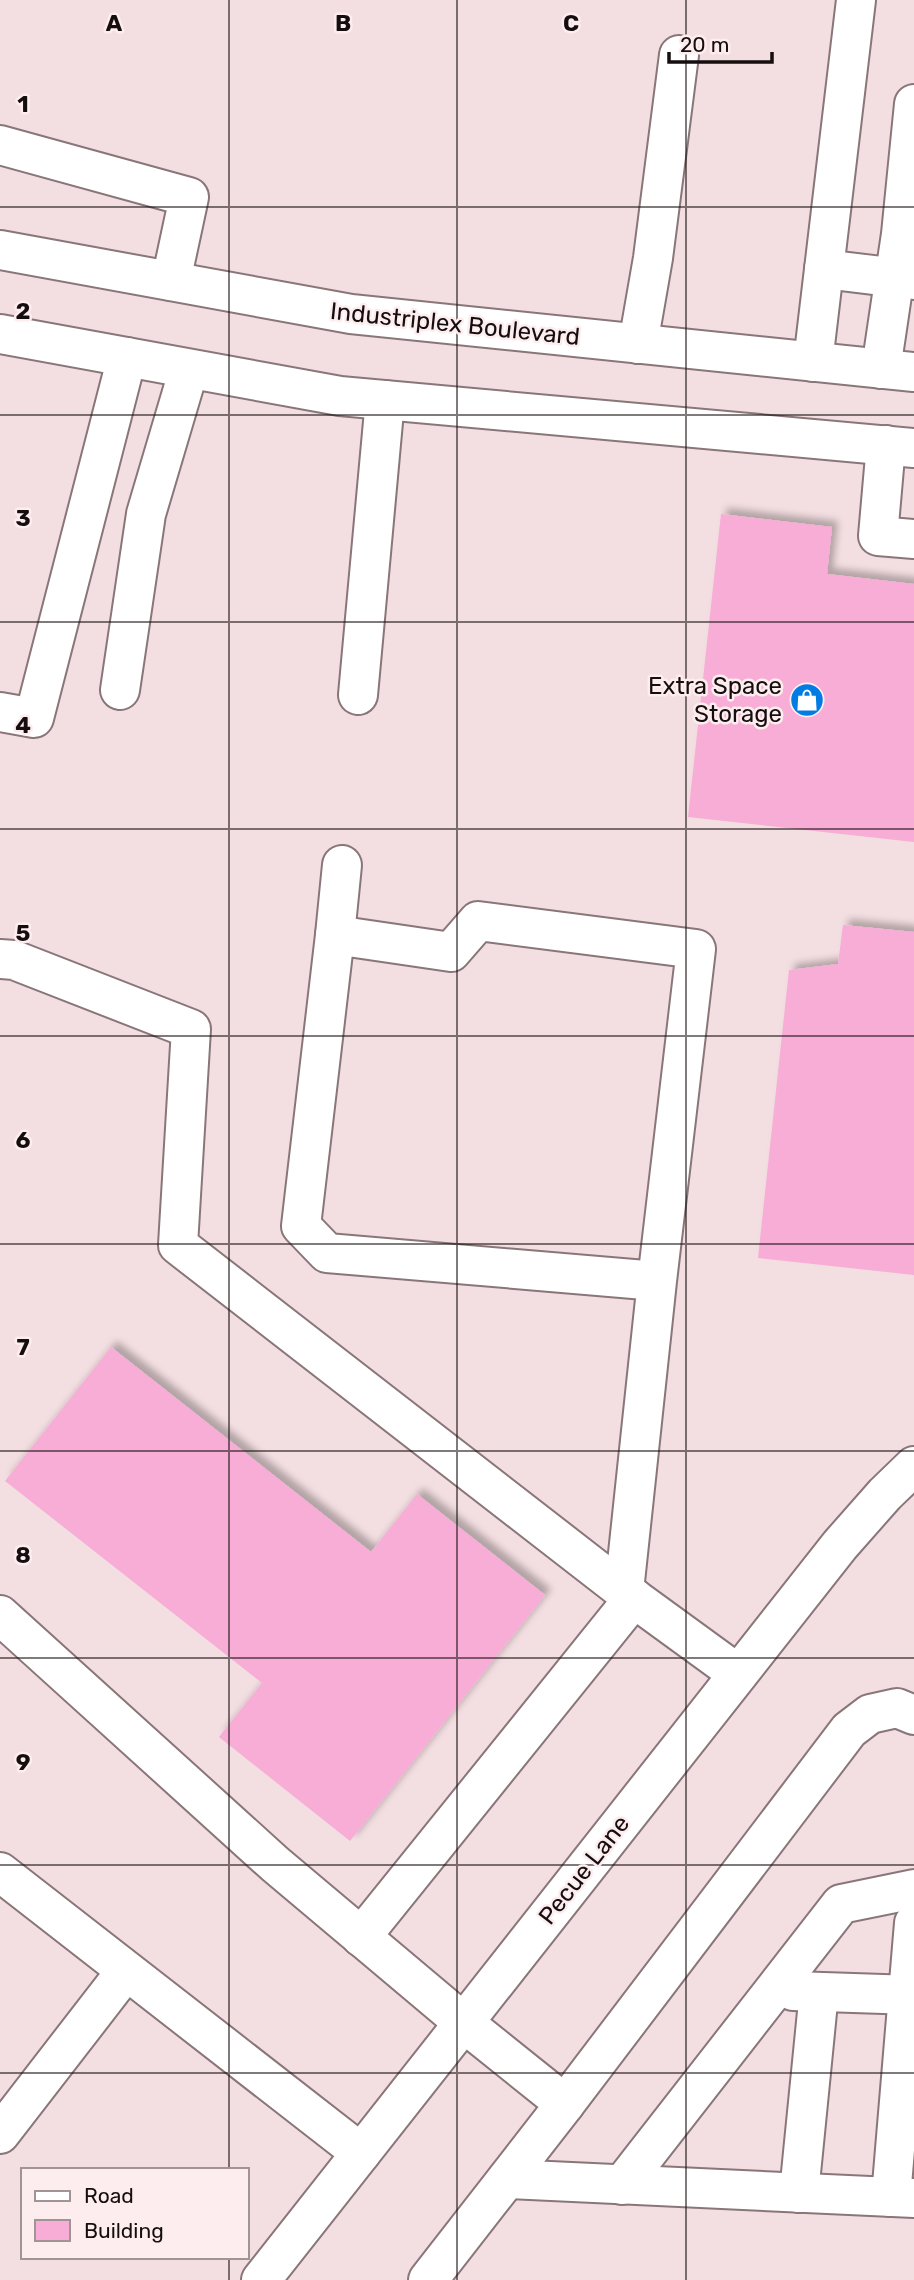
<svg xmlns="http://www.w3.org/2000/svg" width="914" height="2280" viewBox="0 0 914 2280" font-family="Rubik,sans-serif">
  <defs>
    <filter id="shadow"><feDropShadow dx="6" dy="-6" stdDeviation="3.5" flood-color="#0004"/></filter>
  </defs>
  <rect width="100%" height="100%" fill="#f3dee1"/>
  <!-- building -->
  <g fill="#f7add6" filter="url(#shadow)">
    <polygon points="721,514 832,527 827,574 914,584 914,842 688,817"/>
    <polygon points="843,925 914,932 914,1275 758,1258 789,970 838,964"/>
    <polygon points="111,1347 371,1552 417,1494 545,1595 350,1841 219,1737 262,1683 5,1481"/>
  </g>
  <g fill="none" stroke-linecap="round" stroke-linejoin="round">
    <!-- minor casing -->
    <g stroke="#897679" stroke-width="42">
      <g id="minor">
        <polyline points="0,145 189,197 171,281"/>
        <polyline points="0,250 351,314 914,372"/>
        <polyline points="824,269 914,280"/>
        <polyline points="0,334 340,396 914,448"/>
        <polyline points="638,344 653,258 679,55"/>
        <polyline points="813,362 856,0"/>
        <polyline points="881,369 901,234 914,104"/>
        <polyline points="886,445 878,536 914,539"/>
        <polyline points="120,690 146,514 189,369"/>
        <polyline points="358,695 385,400"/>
        <polyline points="0,712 34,718 127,357"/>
        <polyline points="335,935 342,865"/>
        <polyline points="0,959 14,960 191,1029 178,1245 624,1591 738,1674"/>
        <polyline points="624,1591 657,1281 327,1253 301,1226 335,935 451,952 478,921 696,949 657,1281"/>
        <polyline points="0,1615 275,1864 464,2023 565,2104 428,2280"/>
        <polyline points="0,1872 361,2153"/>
        <polyline points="361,1937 634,1598"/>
        <polyline points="793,1991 914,1995"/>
        <polyline points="565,2104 849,1730 870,1714 897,1708 914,1715"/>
        <polyline points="0,2134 126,1971"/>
        <polyline points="507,2179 914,2198"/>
        <polyline points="622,2185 841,1904 914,1889"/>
        <polyline points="799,2193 819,1992"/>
        <polyline points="891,2197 914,1923"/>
        <polyline points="261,2280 840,1545 885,1494 914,1466"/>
      </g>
    </g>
    <!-- minor -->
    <use href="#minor" stroke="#fff" stroke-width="38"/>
  </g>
  <!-- grid -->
  <path fill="none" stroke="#150e0f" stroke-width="2" stroke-opacity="0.55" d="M229,0V2170M457,0V2280M686,0V2280M0,207H914M0,415H914M0,622H914M0,829H914M0,1036H914M0,1244H914M0,1451H914M0,1658H914M0,1865H914M0,2073H914M229,2257V2280"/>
  <!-- icons -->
  <defs>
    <g id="shop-disc" transform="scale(1.75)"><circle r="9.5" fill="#007ce2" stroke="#feedef"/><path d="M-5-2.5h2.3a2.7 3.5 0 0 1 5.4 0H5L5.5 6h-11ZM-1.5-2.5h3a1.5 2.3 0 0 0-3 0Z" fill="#fff"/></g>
  </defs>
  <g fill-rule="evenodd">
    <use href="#shop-disc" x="807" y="700"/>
  </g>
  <g text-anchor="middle" stroke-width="5" stroke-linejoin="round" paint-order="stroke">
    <!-- street labels -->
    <g font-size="24" fill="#150e0f" stroke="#feedef">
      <text transform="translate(455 324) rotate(6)" y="8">Industriplex Boulevard</text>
      <text transform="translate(584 1870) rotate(-52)" y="8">Pecue Lane</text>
    </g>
    <!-- poi labels -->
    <g font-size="24" fill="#150e0f" stroke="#feedef" text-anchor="end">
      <text x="782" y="694">Extra Space<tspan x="782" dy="28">Storage</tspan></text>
    </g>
  </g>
  <g font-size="23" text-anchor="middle" font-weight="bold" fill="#150e0f" stroke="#feedef" stroke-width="5" stroke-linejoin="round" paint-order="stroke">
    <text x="114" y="31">A</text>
    <text x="343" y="31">B</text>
    <text x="571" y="31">C</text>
    <text x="23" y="112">1</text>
    <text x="23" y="319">2</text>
    <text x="23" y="526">3</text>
    <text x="23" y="733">4</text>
    <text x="23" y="941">5</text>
    <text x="23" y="1148">6</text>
    <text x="23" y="1355">7</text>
    <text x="23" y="1563">8</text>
    <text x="23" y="1770">9</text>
  </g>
  <!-- legend -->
  <rect x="21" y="2168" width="228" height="91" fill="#feedef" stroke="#a19495" stroke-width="2"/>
  <rect x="35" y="2191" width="35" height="10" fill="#ffffff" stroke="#a19495" stroke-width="2"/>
  <text x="84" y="2203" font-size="21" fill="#150e0f">Road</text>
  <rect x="35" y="2220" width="35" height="21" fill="#f7add6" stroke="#a19495" stroke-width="2"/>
  <text x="84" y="2238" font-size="21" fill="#150e0f">Building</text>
  <!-- scale -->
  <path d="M669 52v10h103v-10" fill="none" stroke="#150e0f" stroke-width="3.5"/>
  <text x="680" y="52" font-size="21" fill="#150e0f" stroke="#feedef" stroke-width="5" paint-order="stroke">20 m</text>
</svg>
